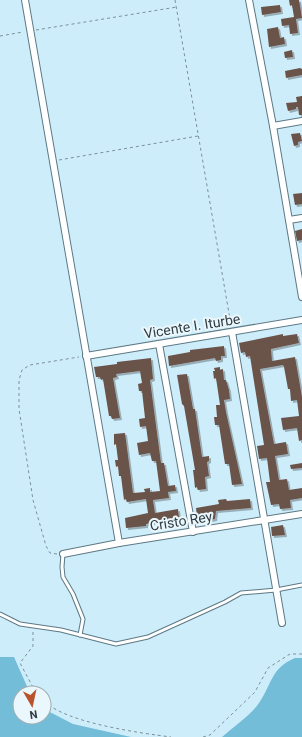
<svg xmlns="http://www.w3.org/2000/svg" width="302" height="737" viewBox="0 0 302 737" font-family="Roboto,sans-serif">
  <defs>
    <filter id="shadow"><feDropShadow dx="2" dy="2" stdDeviation="0" flood-color="#0004"/></filter>
  </defs>
  <rect width="100%" height="100%" fill="#ceedfa"/>
  <!-- water -->
  <g fill="#74bdd9">
    <polygon points="0,657 14,657 30,693 20,693 20,717 44,717 44,709 73,724 131,737 0,737"/>
    <path d="M295,658H302V737H222C234,726 250,716 259,703C272,684 271,668 295,658Z"/>
  </g>
  <!-- building -->
  <g fill="#6b5249" filter="url(#shadow)">
    <polygon points="289,0 299,0 302,18 296,19 298,33 290,34 289,25 282,26 281,19 294,17 292,5 290,6"/>
    <polygon points="280,5 281,12 262,15 261,7"/>
    <polygon points="278,27 280,38 284,37 285,44 269,47 267,29"/>
    <polygon points="292,50 293,57 285,58 284,52"/>
    <polygon points="300,68 302,69 302,75 286,78 285,71"/>
    <polygon points="302,96 302,115 299,115 298,107 296,107 296,109 288,111 286,103 297,102 296,97"/>
    <polygon points="300,133 302,141 298,142 298,145 294,146 291,134"/>
    <polygon points="302,193 302,204 295,205 293,194"/>
    <polygon points="302,229 302,240 297,241 295,231"/>
    <polygon points="283,334 283,336 297,334 299,343 271,349 272,361 295,357 302,397 302,440 299,441 297,428 283,430 281,418 299,416 297,400 291,401 290,389 288,389 284,367 283,365 260,369 274,444 286,442 288,454 275,456 279,480 287,479 289,490 302,488 302,498 290,500 291,508 280,509 279,504 271,505 266,482 270,482 267,458 259,459 257,446 264,445 250,356 246,357 245,352 241,353 239,343"/>
    <polygon points="224,346 225,356 221,356 221,360 216,361 215,358 169,366 168,356 190,352 190,350"/>
    <polygon points="151,358 153,379 150,380 161,463 164,463 168,486 175,485 176,491 168,492 169,498 153,500 155,513 178,509 179,518 146,524 146,526 126,528 125,518 148,513 146,499 127,502 126,499 124,500 121,476 119,476 118,466 116,467 115,460 118,460 116,444 114,445 114,434 125,433 133,493 145,492 144,489 150,488 150,492 160,491 156,461 152,461 150,453 139,455 137,443 148,441 146,426 140,427 139,419 145,418 142,391 139,391 138,384 142,383 140,371 116,374 117,377 113,378 120,418 112,419 111,416 109,416 103,379 101,380 100,377 96,377 94,367 117,364 117,362"/>
    <polygon points="220,367 220,370 223,369 224,380 226,380 229,390 230,399 224,400 226,412 242,484 232,485 229,464 225,464 219,425 215,425 214,417 217,417 216,405 220,405 216,378 214,379 213,371 215,371 214,368"/>
    <polygon points="187,374 193,409 195,409 202,457 209,456 209,461 207,462 209,476 205,477 206,489 198,490 197,487 195,488 194,478 193,470 195,470 184,406 182,404 177,375"/>
    <polygon points="302,463 302,468 291,469 290,465"/>
    <polygon points="226,499 227,501 250,499 251,508 216,511 215,519 210,520 210,516 197,517 196,508 219,504 218,500"/>
    <polygon points="283,525 285,535 272,536 271,527"/>
  </g>
  <g fill="none" stroke-linecap="round" stroke-linejoin="round">
    <!-- lane casing -->
    <g stroke="#5d7984" stroke-width="5">
      <g id="lane">
        <polyline points="63,554 62,567 63,577 73,594 83,619 80,635"/>
        <polyline points="0,614 20,624 61,630 116,644 148,637 225,602 241,593 276,590 302,585"/>
      </g>
    </g>
    <!-- street casing -->
    <g stroke="#5d7984" stroke-width="8">
      <g id="street">
        <polyline points="25,0 119,543"/>
        <polyline points="249,0 273,126 302,297"/>
        <polyline points="273,126 302,121"/>
        <polyline points="289,220 302,218"/>
        <polyline points="232,332 282,623"/>
        <polyline points="159,344 193,532"/>
        <polyline points="86,356 302,320"/>
        <polyline points="63,554 119,543 302,514"/>
      </g>
    </g>
    <!-- path -->
    <g stroke="#7b9099" stroke-width="1" stroke-dasharray="3 3" stroke-linecap="butt">
      <polyline points="175,0 231,325"/>
      <polyline points="36,30 177,7"/>
      <polyline points="0,36 23,32"/>
      <polyline points="59,160 198,136"/>
      <polyline points="57,554 50,553 46,546 33,500 19,409 19,380 22,370 30,365 79,357"/>
      <polyline points="33,632 33,646 20,663 36,693"/>
      <path d="M44,701C66,723 140,733 171,737"/>
      <polyline points="203,737 210,735 255,692 268,668 290,654 302,654"/>
    </g>
    <!-- lane -->
    <use href="#lane" stroke="#fff" stroke-width="3"/>
    <!-- street -->
    <use href="#street" stroke="#fff" stroke-width="6"/>
  </g>
  <g text-anchor="middle" stroke-width="4" stroke-linejoin="round" paint-order="stroke">
    <!-- street labels -->
    <g font-size="14" fill="#313d42" stroke="#eaf7fc">
      <text transform="translate(192 326) rotate(-9)" y="5">Vicente I. Iturbe</text>
      <text transform="translate(181 521) rotate(-9)" y="5">Cristo Rey</text>
    </g>
  </g>
  <!-- north arrow -->
  <g transform="translate(32 705) rotate(171)"><circle r="19" fill="#eaf7fc" stroke="#a0adb2"/>
  <path d="M0-3L7 15L0 10L-7 15Z" fill="#ba532c"/>
  <text y="-6" font-size="11" font-weight="bold" text-anchor="middle" fill="#313d42">N</text>
  </g>
</svg>
